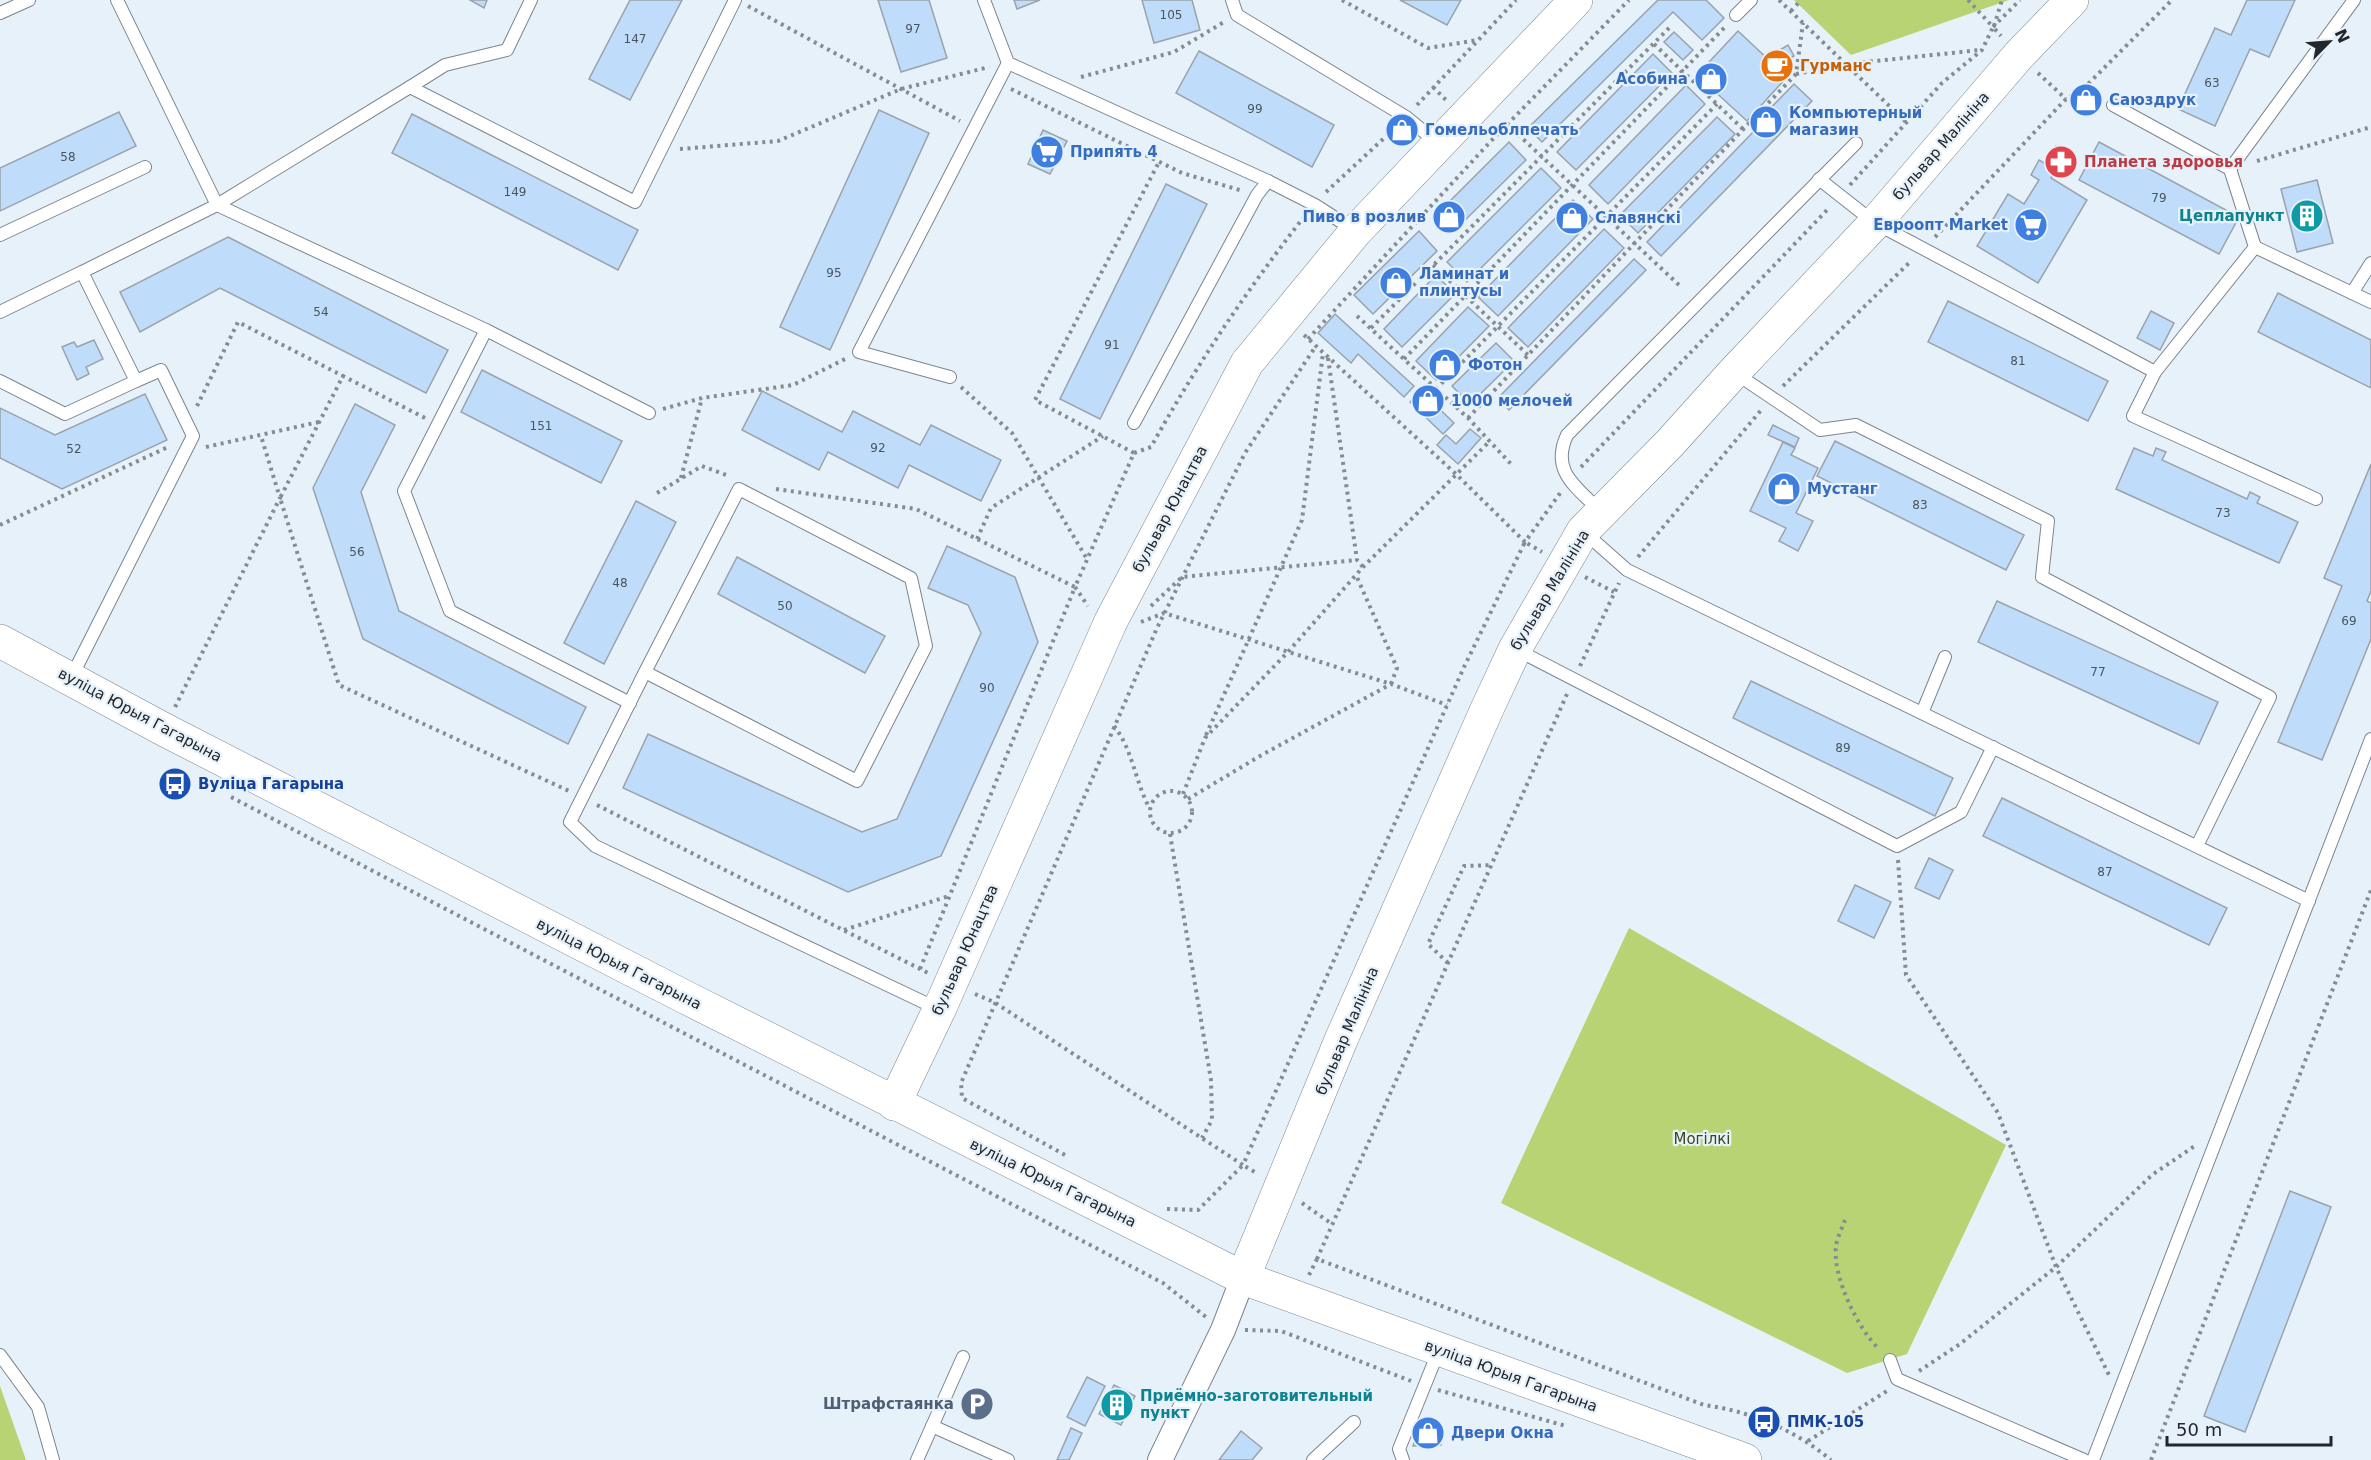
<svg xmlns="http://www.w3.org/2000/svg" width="2371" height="1460" viewBox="0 0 2371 1460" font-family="'DejaVu Sans',sans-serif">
  <rect width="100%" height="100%" fill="#e7f1fa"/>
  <!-- green -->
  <g fill="#b8d374">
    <polygon points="1794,0 2009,0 1851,55"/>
    <polygon points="1629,928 2006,1145 1907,1354 1847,1373 1501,1203"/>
    <polygon points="0,1386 26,1460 0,1460"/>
  </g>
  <!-- building -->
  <g fill="#bfddfa" stroke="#9aa2ab" stroke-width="1.5">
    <polygon points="470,0 487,0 484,8"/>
    <polygon points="630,0 682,0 630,100 589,79"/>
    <polygon points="878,0 929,0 947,58 901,72"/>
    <polygon points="1014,0 1040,0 1017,9"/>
    <polygon points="1142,0 1192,0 1200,30 1154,43"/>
    <polygon points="1400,0 1461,0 1447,25"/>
    <polygon points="1658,0 1706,0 1724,18 1702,40 1673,12 1542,142 1528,128"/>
    <polygon points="2247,0 2295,0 2269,57 2250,49 2215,126 2178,109 2215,28 2231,35"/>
    <polygon points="1738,31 1787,77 1747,121 1697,75"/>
    <polygon points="1674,32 1693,50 1683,60 1664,42"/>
    <polygon points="1788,45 1794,56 1785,61 1778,51"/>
    <polygon points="1199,51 1334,125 1312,167 1176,93"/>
    <polygon points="1653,54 1672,73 1576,170 1557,152"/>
    <polygon points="1794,84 1812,101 1661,256 1647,242 1756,129 1753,126"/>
    <polygon points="1686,85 1705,104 1608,204 1589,185"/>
    <polygon points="879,110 929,133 830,350 780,327"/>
    <polygon points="119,112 136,146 0,211 0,168"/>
    <polygon points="412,114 638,230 618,270 392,153"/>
    <polygon points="1717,117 1735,134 1638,233 1620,215"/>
    <polygon points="1043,130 1067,141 1050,174 1028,164"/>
    <polygon points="1509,142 1526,160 1454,231 1437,214"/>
    <polygon points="2099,142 2239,217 2219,254 2079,180"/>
    <polygon points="2056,146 2066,152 2051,178 2087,200 2038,283 1977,246 2008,194 2024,204 2039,180 2031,175 2039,160 2046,164"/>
    <polygon points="1541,168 1561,188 1467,282 1447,262"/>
    <polygon points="2317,180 2333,243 2297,252 2281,189"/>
    <polygon points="1166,184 1207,204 1100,419 1060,399"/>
    <polygon points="1573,200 1593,219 1498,316 1478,297"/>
    <polygon points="1604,229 1624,248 1528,347 1508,328"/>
    <polygon points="1419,231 1437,251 1373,314 1354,295"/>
    <polygon points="228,237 448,350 426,393 220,288 140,332 120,292"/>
    <polygon points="1634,259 1646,270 1509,410 1498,398"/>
    <polygon points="1436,275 1455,294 1402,347 1384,329"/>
    <polygon points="2278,293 2371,340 2371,388 2258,332"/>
    <polygon points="1948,301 2108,381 2088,421 1928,342"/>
    <polygon points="1468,307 1489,326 1436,380 1416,361"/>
    <polygon points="2151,311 2174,323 2160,350 2137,338"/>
    <polygon points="1335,314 1414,386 1404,397 1358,354 1351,363 1318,333"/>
    <polygon points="94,340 103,359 86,367 89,374 77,380 62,347 74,342 77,347"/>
    <polygon points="1496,343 1514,361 1470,404 1452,386"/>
    <polygon points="482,370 622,441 601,483 461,412"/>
    <polygon points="762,391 842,432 853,411 920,445 931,425 1001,460 981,501 909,465 898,488 828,452 819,470 742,430"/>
    <polygon points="1421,391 1454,423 1443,434 1410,402"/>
    <polygon points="145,394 167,440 62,489 0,458 0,408 55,435"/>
    <polygon points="355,404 395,425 361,492 399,611 586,707 568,744 363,639 313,488"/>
    <polygon points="1773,425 1799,438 1795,447 1768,435"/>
    <polygon points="1470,429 1481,438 1458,464 1437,445 1446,435 1456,444"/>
    <polygon points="1835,441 2024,535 2006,570 1817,476"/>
    <polygon points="1783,442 1795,448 1791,455 1818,468 1796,513 1813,521 1798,551 1779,541 1786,528 1750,511"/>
    <polygon points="2134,448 2153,456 2156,448 2166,452 2162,460 2247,499 2250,492 2260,497 2257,503 2298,522 2279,563 2116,489"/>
    <polygon points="2371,464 2371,591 2367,601 2371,603 2371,639 2322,760 2278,742 2342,586 2324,578"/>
    <polygon points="636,501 676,522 604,664 564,643"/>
    <polygon points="947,546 1015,577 1038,642 941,856 848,892 623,788 648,734 862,832 897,819 981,633 968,605 928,588"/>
    <polygon points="737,557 885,636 865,673 718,594"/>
    <polygon points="1997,601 2218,702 2199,744 1978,642"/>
    <polygon points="1751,681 1953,778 1935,816 1733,718"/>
    <polygon points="2002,798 2227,908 2209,945 1983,836"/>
    <polygon points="1929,858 1953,870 1939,899 1915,888"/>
    <polygon points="1855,885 1891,902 1874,938 1838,921"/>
    <polygon points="2290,1191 2331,1207 2245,1432 2204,1416"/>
    <polygon points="1087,1377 1105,1386 1085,1426 1067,1417"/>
    <polygon points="1114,1385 1135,1396 1121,1425 1099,1414"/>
    <polygon points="1436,1419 1441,1445 1413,1446 1421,1421"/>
    <polygon points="1071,1428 1082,1433 1069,1460 1057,1460"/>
    <polygon points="1241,1431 1262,1448 1252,1460 1219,1460"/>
  </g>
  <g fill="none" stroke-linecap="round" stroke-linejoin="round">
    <!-- lane casing -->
    <g stroke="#7d858e" stroke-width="14">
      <g id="lane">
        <polyline points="117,0 217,205 486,330 649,413"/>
        <polyline points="984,0 1008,63 1268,181 1315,205 1354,230"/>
        <polyline points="1232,0 1237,15 1406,117 1439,144"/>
        <polyline points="0,13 29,0"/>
        <polyline points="1736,15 1751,0"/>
        <polyline points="410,87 445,65 507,50 531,0"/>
        <polyline points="2113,105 2230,169 2354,0"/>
        <polyline points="1819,179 1875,223 2155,372 2133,416 2316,499"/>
        <polyline points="0,235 145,167"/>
        <polyline points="2255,247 2371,302"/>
        <polyline points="2352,293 2371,263"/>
        <polyline points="0,312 82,272"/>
        <polyline points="486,330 404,491 450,611 630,703"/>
        <polyline points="2155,372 2255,247 2230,169"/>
        <polyline points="1735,373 1820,430 1856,425 2048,521 2042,577 2270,697 2197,846"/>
        <polyline points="950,377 859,352 1008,63"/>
        <polyline points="0,381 65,414 136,381 82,272 217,205 410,87 635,202 735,0"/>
        <polyline points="1134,423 1257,195 1268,181"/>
        <path d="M1600,511C1577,487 1550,472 1567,435L1856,143"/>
        <polyline points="1584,532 1627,570 2309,901"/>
        <polyline points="1517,650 1897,846 1961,812 1993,747"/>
        <polyline points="645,672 739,489 911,578 926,646 857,781 645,672 570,822 595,846 938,1009"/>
        <polyline points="71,678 193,436 161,370 136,381"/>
        <polyline points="1922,713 1945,657"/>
        <polyline points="0,1355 38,1407 53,1460"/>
        <polyline points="1890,1360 1897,1379 2084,1460"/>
        <polyline points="932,1426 1008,1460"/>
        <polyline points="917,1460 963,1357"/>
        <polyline points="1313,1460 1354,1422"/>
        <polyline points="1403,1460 1399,1449 1439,1350"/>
        <polyline points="2093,1460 2371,739"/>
      </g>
    </g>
    <!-- street casing -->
    <g stroke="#7d858e" stroke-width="26">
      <polyline id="street" points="1160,1460 1223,1330 1243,1278"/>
    </g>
    <!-- secondary casing -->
    <g stroke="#7d858e" stroke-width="34">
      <g id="secondary">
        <polyline points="0,641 163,729 683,996 1243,1278 1745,1460"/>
        <polyline points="894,1104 939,1010 1111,621 1247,363 1356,231 1576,0"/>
        <polyline points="1243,1278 1341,1040 1487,709 1515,649 1583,531 1670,443 1734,372 1875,223 2019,55 2072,0"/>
      </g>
    </g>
    <!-- path -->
    <g stroke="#858c92" stroke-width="4" stroke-dasharray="3 4.5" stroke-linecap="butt">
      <polyline points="1342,0 1428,48 1478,40"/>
      <polyline points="1779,0 1906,122"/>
      <polyline points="1968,0 1993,27"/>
      <polyline points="748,6 960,121"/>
      <polyline points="1791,11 1801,0"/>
      <polyline points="1994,26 2002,0"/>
      <polyline points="1993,27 2020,0"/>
      <polyline points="1654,44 1745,131"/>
      <polyline points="2038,73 2066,99"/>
      <polyline points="1796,74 1847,64 1980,50"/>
      <polyline points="1081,77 1174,52 1224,22"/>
      <polyline points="1433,87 1446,100"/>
      <polyline points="1011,89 1182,173 1243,191"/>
      <polyline points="2083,89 2100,98"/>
      <polyline points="1417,105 1516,0"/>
      <polyline points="1507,124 1679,285"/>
      <polyline points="680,149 778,141 901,89 989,67"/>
      <polyline points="2257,161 2371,127"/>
      <polyline points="1850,185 1942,83 1982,50 1993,27 2001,36"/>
      <polyline points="1326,192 1395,128"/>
      <polyline points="1935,237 2066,99 2083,89 2172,0"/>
      <polyline points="1433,265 1528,355"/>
      <polyline points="1357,316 1468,418 1511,464"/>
      <polyline points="1371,328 1671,26"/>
      <polyline points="1304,335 1457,475 1525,542 1561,492"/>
      <polyline points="1308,339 1491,141 1629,0"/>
      <polyline points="1328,358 1357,560 1363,567"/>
      <polyline points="1404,359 1725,27"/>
      <polyline points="1783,386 1911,261"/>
      <polyline points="961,387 1012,433 1087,559"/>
      <polyline points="1436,389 1717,104"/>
      <polyline points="197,406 238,322 343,376"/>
      <polyline points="663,409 702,398 793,385 845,359"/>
      <polyline points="425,418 343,376 280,498 339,685 569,791"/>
      <polyline points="1468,418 1796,74 1803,23"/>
      <polyline points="206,447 319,422"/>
      <path d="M1134,453L1151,447C1197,364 1245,293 1303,218"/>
      <polyline points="1581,467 1829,208"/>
      <polyline points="681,478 702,398"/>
      <polyline points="776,489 916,509 1075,587 1134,453 1035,400 1159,162"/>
      <polyline points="657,493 702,466 729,476"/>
      <polyline points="0,525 168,447"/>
      <polyline points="977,539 991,508 1103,436"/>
      <polyline points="1638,557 1762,409"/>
      <polyline points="1585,577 1614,592"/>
      <polyline points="1075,587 1088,606"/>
      <polyline points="1151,606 1182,577 1357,560"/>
      <polyline points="1141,622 1164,613 1391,684 1397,668 1356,575"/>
      <polyline points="1580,666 1619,583"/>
      <path d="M1567,694L1317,1259L1704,1405C1750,1411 1795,1430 1831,1460"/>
      <polyline points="175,707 280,498 261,436"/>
      <path d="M1114,726C1133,750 1135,782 1150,809"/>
      <polyline points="1206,735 1302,520 1323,353"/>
      <circle cx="1171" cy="812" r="21"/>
      <polyline points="1183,794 1205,738 1287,653 1363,567 1490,441"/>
      <polyline points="231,797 1163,1283 1206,1317"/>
      <polyline points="1188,799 1260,756 1391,684 1447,705"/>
      <polyline points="597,805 928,973"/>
      <polyline points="1170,834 1211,1080 1212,1120 1202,1138"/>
      <polyline points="1898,860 1906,975 1998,1113 2056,1267 2109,1375"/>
      <polyline points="844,930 949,896"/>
      <polyline points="1448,963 1428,944 1464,866 1492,865"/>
      <polyline points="920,969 1075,587"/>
      <polyline points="975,994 994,1002 1243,1165 1464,667 1525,542 1542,552"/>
      <polyline points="1065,1155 962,1098 961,1083 1157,628 1245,453 1316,346"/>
      <polyline points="1302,1203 1332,1224"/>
      <polyline points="1167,1209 1198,1210 1243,1165 1258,1174"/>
      <path d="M1845,1220C1842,1228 1837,1238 1836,1246C1832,1276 1858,1329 1879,1349"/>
      <polyline points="1309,1275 1317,1259"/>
      <polyline points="1245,1330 1281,1331 1411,1381"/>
      <polyline points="1919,1371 1960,1344 2056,1267 2152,1175 2196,1145"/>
      <polyline points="1438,1390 1566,1426"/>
      <polyline points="1760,1439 1764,1422"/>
      <polyline points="1808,1441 1887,1391"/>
      <polyline points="2151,1460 2371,890"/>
    </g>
    <!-- lane -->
    <use href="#lane" stroke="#fff" stroke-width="12"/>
    <!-- street -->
    <use href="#street" stroke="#fff" stroke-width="24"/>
    <!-- secondary -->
    <use href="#secondary" stroke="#fff" stroke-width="33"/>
  </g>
  <!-- icons -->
  <defs>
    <g id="cafe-disc" transform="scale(1.725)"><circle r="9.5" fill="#e8710a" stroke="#e7f1fa"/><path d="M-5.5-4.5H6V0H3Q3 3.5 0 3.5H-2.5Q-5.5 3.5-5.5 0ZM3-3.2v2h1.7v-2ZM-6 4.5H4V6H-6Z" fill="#fff"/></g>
    <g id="shop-disc" transform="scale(1.725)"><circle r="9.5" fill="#3f7fe0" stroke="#e7f1fa"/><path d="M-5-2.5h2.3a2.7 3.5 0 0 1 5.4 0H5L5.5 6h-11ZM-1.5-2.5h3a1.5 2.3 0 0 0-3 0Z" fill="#fff"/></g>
    <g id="supermarket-disc" transform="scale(1.725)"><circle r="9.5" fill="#3f7fe0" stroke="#e7f1fa"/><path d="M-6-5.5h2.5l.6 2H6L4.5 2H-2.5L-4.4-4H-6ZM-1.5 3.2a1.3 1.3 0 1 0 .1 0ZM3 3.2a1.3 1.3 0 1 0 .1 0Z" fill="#fff"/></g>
    <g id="pharmacy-disc" transform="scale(1.725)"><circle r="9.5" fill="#e0444e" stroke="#e7f1fa"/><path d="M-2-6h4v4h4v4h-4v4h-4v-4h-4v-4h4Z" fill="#fff"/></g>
    <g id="building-disc" transform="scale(1.725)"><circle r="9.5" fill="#0f9aa8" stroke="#e7f1fa"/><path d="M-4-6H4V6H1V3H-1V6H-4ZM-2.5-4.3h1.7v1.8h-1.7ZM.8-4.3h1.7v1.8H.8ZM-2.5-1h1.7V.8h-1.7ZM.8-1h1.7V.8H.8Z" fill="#fff"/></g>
    <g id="bus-disc" transform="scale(1.725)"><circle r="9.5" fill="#1a4fb4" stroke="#e7f1fa"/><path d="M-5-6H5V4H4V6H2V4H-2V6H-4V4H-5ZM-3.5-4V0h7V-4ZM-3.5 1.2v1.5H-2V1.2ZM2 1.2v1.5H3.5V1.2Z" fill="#fff"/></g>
    <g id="parking-disc" transform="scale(1.725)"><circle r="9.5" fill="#5c6f8a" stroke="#e7f1fa"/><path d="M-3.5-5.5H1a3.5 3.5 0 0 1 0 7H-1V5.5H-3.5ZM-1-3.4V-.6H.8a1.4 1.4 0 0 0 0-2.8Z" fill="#fff"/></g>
  </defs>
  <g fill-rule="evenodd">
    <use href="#cafe-disc" x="1777" y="66"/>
    <use href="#shop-disc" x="1711" y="79"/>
    <use href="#shop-disc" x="2086" y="100"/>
    <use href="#shop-disc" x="1766" y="122"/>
    <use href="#shop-disc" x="1402" y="130"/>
    <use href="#supermarket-disc" x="1047" y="152"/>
    <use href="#pharmacy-disc" x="2061" y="162"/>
    <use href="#building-disc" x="2307" y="216"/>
    <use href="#shop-disc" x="1449" y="217"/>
    <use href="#shop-disc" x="1572" y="218"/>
    <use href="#supermarket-disc" x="2031" y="225"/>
    <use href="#shop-disc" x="1396" y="283"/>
    <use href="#shop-disc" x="1445" y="365"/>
    <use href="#shop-disc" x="1428" y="401"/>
    <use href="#shop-disc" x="1784" y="489"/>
    <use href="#bus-disc" x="175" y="784"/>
    <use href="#parking-disc" x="977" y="1404"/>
    <use href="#building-disc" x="1117" y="1405"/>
    <use href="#bus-disc" x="1764" y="1422"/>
    <use href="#shop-disc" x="1428" y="1433"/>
  </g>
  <g text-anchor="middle" stroke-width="4.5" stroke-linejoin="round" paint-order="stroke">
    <!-- number labels -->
    <g font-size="12" fill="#4a545e">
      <text x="1171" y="19">105</text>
      <text x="913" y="33">97</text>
      <text x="635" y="43">147</text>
      <text x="2212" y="87">63</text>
      <text x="1255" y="113">99</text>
      <text x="68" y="161">58</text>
      <text x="515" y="196">149</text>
      <text x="2159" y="202">79</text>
      <text x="834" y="277">95</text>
      <text x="321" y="316">54</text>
      <text x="1112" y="349">91</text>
      <text x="2018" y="365">81</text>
      <text x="541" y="430">151</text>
      <text x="878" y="452">92</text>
      <text x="74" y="453">52</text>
      <text x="1920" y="509">83</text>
      <text x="2223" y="517">73</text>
      <text x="357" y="556">56</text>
      <text x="620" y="587">48</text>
      <text x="785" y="610">50</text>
      <text x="2349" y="625">69</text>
      <text x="2098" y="676">77</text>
      <text x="987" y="692">90</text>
      <text x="1843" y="752">89</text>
      <text x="2105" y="876">87</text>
    </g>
    <!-- food labels -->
    <g font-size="15" font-weight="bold" fill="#c56008" stroke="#e7f1fa" text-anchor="start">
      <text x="1800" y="71">Гурманс</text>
    </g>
    <!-- shop labels -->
    <g font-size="15" font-weight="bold" fill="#366cbe" stroke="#e7f1fa" text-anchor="start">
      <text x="1688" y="84" text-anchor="end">Асобина</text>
      <text x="2109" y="105">Саюздрук</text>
      <text x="1789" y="118">Компьютерный<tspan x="1789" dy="17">магазин</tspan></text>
      <text x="1425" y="135">Гомельоблпечать</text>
      <text x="1070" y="157">Припять 4</text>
      <text x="1426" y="222" text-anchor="end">Пиво в розлив</text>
      <text x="1595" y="223">Славянскі</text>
      <text x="2008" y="230" text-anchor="end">Евроопт Market</text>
      <text x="1419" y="279">Ламинат и<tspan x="1419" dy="17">плинтусы</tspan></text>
      <text x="1468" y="370">Фотон</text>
      <text x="1451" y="406">1000 мелочей</text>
      <text x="1807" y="494">Мустанг</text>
      <text x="1451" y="1438">Двери Окна</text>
    </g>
    <!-- street labels -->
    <g font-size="15" fill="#23262a" stroke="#e7f1fa">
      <text transform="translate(1941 146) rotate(-49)" y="5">бульвар Малініна</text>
      <text transform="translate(1170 509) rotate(-62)" y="5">бульвар Юнацтва</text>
      <text transform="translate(1550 590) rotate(-59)" y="5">бульвар Малініна</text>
      <text transform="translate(140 715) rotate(28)" y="5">вуліца Юрыя Гагарына</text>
      <text transform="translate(965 950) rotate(-66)" y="5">бульвар Юнацтва</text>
      <text transform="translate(619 964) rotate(27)" y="5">вуліца Юрыя Гагарына</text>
      <text transform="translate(1347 1031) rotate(-67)" y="5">бульвар Малініна</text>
      <text transform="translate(1053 1183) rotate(26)" y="5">вуліца Юрыя Гагарына</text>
      <text transform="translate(1511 1376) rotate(20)" y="5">вуліца Юрыя Гагарына</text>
    </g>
    <!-- health labels -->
    <g font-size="15" font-weight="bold" fill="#be3a42" stroke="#e7f1fa" text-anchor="start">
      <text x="2084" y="167">Планета здоровья</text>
    </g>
    <!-- culture labels -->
    <g font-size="15" font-weight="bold" fill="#0d838f" stroke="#e7f1fa" text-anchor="end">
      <text x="2284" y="221">Цеплапункт</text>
      <text x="1140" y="1401" text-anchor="start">Приёмно-заготовительный<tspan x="1140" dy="17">пункт</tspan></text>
    </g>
    <!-- transit labels -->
    <g font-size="15" font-weight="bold" fill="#164399" stroke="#e7f1fa" text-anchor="start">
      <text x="198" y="789">Вуліца Гагарына</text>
      <text x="1787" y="1427">ПМК-105</text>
    </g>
    <!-- park labels -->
    <g font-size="15" fill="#39441b" stroke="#e7f1fa">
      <text x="1702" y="1144">Могілкі</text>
    </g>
    <!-- service labels -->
    <g font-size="15" font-weight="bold" fill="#4e5e75" stroke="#e7f1fa" text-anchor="end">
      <text x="954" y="1409">Штрафстаянка</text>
    </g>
  </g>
  <!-- north arrow -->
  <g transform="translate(2329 42) rotate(65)" stroke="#e7f1fa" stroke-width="4.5" paint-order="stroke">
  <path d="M0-4.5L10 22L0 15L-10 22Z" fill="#23262a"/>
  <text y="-9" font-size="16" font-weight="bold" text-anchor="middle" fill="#23262a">N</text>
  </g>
  <!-- scale -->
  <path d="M2167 1436v9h164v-9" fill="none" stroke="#23262a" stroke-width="3"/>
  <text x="2176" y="1436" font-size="18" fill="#23262a" stroke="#e7f1fa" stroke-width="4.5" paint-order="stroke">50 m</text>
</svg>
